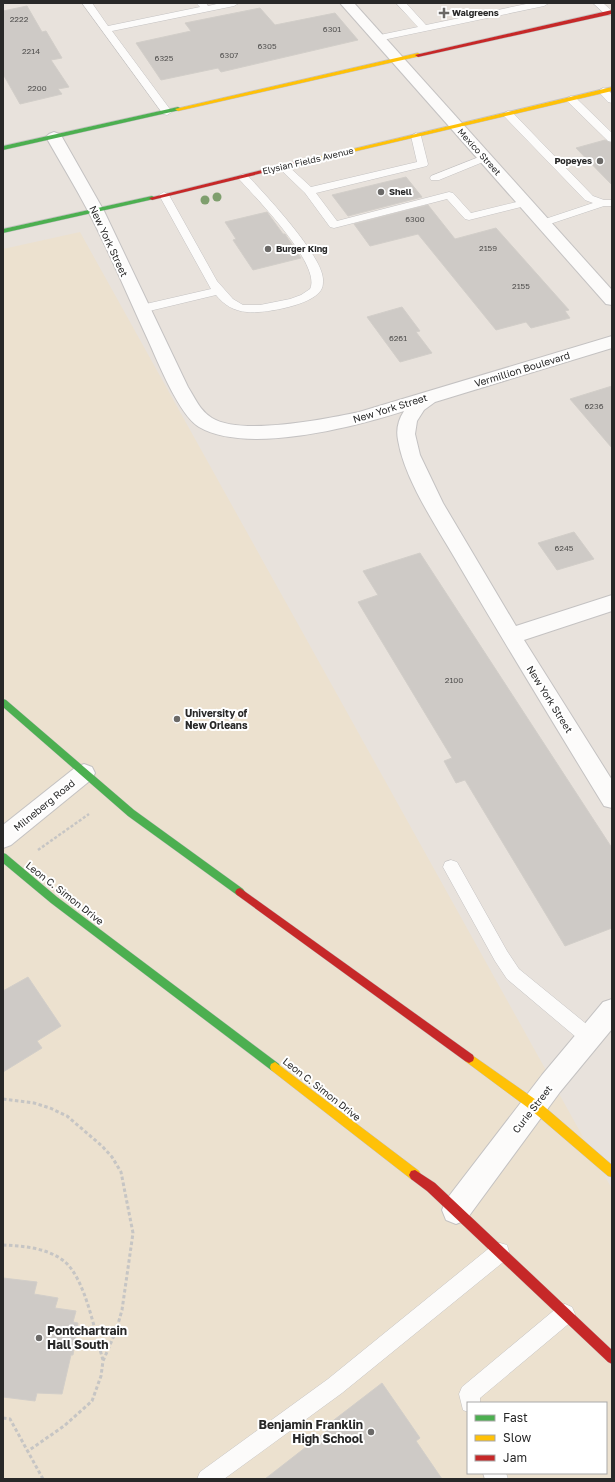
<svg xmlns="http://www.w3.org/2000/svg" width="615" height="1482" viewBox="0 0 615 1482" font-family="'Golos Text',sans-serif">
  <rect width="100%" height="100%" fill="#e8e2dc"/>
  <!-- education -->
  <path fill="#ece1cf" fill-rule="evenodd" d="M80,232L612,1189V1479H3V249ZM468,1403H606V1473H468Z"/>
  <!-- building -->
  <g fill="#cecac6" stroke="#d2cec9">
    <polygon points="27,6 42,32 46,31 62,58 51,60 69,87 58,89 62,94 20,104 3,74 3,11"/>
    <polygon points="260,8 275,25 335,13 358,40 221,72 218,68 161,80 136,43 191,31 185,23"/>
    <polygon points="605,140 612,143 612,185 576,148"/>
    <polygon points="406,177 422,197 348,216 332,195"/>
    <polygon points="428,205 455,239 496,228 569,310 565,311 570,318 531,328 526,322 496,330 418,234 370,246 354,224"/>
    <polygon points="267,212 283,234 285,234 301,258 253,270 233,240 236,239 225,222"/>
    <polygon points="402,307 420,331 416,332 432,353 400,362 367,317"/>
    <polygon points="612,386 612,448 570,399"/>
    <polygon points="574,532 594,559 557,570 538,543"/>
    <polygon points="420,553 612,848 612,928 565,946 465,780 456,783 444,761 452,758 358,602 378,595 363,571"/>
    <polygon points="28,977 61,1026 37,1041 42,1048 3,1072 3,991"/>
    <polygon points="3,1278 37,1282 34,1294 58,1298 55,1308 76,1311 73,1322 78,1323 73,1355 71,1355 62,1394 37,1393 35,1401 3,1397"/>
    <polygon points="382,1383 420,1438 416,1441 442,1479 265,1479 333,1426 330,1423"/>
  </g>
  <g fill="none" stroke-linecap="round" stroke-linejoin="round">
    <!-- lane casing -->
    <g stroke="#c4c2c2" stroke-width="1">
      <g id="lane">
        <polygon points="82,3 92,3 108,26 200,7 196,3 206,3 208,6 221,3 239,3 234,6 112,31 172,112 167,115 163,114"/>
        <polygon points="396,3 406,3 426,25 531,3 549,3 544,6 378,41 375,40 373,38 375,36 418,27"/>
        <polygon points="593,3 603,3 612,11 612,15 606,15"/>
        <polygon points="603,88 607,89 612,94 612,103 608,102 598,91"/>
        <polygon points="571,96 575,97 612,133 612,142 608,141 567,101 566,99"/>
        <polygon points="508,111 512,112 593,196 604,200 612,200 612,206 604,206 547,225 539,225 537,223 539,221 593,203 585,200 504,116 503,114"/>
        <polygon points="416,133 421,136 428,164 427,166 316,193 337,221 449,192 453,193 471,213 525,200 530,203 529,205 469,220 465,219 447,199 334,228 330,227 305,193 278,167 283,164 287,165 311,187 417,162 411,136"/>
        <polygon points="484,155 488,156 489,158 488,160 439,180 431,180 430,178 431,176"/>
        <path d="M243,174L247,175C265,194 322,255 323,279C323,282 323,286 322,288C316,305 263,314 247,312C234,311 224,305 216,295L141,313L137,312L135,309L137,306L211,289L159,195L164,192L169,195L217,281L233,299L243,305H260L290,299L301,295L310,289C322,265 256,198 239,179L238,177Z"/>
        <polygon points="451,860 457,862 507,951 519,969 595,1031 598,1037 595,1043 589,1045 583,1043 507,979 495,961 443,867 445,862"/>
        <polygon points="500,1243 507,1245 509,1252 507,1259 342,1393 224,1479 197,1479 200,1472 328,1379 493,1245"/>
        <polygon points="565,1304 572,1307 575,1314 572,1321 480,1398 480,1403 468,1403 468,1412 463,1410 459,1394 462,1387 558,1307"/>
        <polygon points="483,1473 506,1473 508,1479 485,1479"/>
      </g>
    </g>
    <!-- street casing -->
    <g stroke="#c4c2c2" stroke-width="2">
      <g id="street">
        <polygon points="340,3 354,3 612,290 612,305 606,304"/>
        <path d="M54,132L59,134L62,137L104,211L188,387C195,398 200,411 212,418C241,436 326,419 359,412L612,336V348L435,402L424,410L417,421L415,434L420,455L443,503L516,626L612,595V611L524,640L612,780V808L604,806C555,726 507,647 460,567C439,530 405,482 398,440C396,430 398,420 404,411C354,427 247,455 199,427C179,415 158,362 148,340C128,297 110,253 88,211C75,186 60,162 46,137L49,134Z"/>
        <polygon points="84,764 92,767 95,773 92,779 11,845 3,848 3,825 76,767"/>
        <polygon points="612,999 612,1029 560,1092 466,1220 456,1224 446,1220 442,1210 446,1200 542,1075 603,1002"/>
      </g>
    </g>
    <!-- fast casing -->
    <g stroke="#c4c2c2" stroke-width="1">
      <g id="fast">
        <polygon points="178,107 180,108 180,110 3,150 3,146"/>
        <polygon points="152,196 154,197 154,199 3,233 3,229"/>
        <polygon points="3,699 6,700 134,810 243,889 245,892 243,895 240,896 237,895 128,816 3,707"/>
        <polygon points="3,853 6,854 57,897 279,1064 280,1067 279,1070 275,1072 271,1070 51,903 3,863"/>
      </g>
    </g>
    <!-- slow casing -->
    <g stroke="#c4c2c2" stroke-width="1">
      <g id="slow">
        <polygon points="418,53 420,54 420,56 178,111 175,109"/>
        <polygon points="612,87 612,91 314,161 311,159"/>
        <polygon points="469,1053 539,1102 612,1165 612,1177 608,1176 531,1110 465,1061 464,1058 465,1055"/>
        <polygon points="275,1062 419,1171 421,1175 419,1179 415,1180 411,1179 271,1070 270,1067 271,1064"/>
      </g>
    </g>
    <!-- jam casing -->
    <g stroke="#c4c2c2" stroke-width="1">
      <g id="jam">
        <polygon points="612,10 612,14 418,57 415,55"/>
        <polygon points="314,157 317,159 316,160 152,200 149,198"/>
        <polygon points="240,888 473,1055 474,1058 473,1061 469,1063 465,1061 237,895 235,892 237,889"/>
        <polygon points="415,1170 435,1183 612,1350 612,1364 608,1362 427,1191 411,1179 409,1175 411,1171"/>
      </g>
    </g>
    <!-- path-far1 -->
    <polyline stroke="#c6c5c4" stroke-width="2.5" stroke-dasharray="3 2" stroke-linecap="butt" points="38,850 89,814"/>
    <!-- path -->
    <g stroke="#c6c5c4" stroke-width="3" stroke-dasharray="3.5 2.5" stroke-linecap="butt">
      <polyline points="3,1099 34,1103 50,1108 67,1116 102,1146 112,1157 121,1172 133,1233 122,1310 116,1331 103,1361 101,1376 92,1401 64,1426 28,1451"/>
      <path d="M3,1245C24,1246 47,1248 64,1261C86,1279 95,1334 103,1360"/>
      <polyline points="3,1418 10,1419 43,1479"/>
    </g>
    <!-- lane -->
    <use href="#lane" fill="#fcfbfa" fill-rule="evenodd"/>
    <!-- street -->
    <use href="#street" fill="#fcfbfa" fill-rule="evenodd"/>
    <!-- fast -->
    <use href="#fast" fill="#4caf50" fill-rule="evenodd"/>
    <!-- slow -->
    <use href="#slow" fill="#ffc107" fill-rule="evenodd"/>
    <!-- jam -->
    <use href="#jam" fill="#c62828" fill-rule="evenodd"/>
  </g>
  <!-- trees -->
  <g fill="#7f9f6e">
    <circle cx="217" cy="197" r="4.5"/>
    <circle cx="205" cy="200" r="4.5"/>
  </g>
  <!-- markers -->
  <g fill="#6b6967" stroke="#fff" stroke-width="1.5">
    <path d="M442 7h4v4h4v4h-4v4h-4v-4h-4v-4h4z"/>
    <circle cx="600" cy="161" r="4"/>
    <circle cx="381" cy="192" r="4"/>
    <circle cx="268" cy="249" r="4"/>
    <circle cx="177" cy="719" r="4"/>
    <circle cx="39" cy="1338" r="4"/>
    <circle cx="371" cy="1432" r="4"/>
  </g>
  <g text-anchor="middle" stroke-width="4" stroke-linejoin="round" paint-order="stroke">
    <!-- number labels -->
    <g font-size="8" fill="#525150">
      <text x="19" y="22">2222</text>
      <text x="332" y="32">6301</text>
      <text x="267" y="49">6305</text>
      <text x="31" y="54">2214</text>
      <text x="229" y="58">6307</text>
      <text x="164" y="61">6325</text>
      <text x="37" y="91">2200</text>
      <text x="415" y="222">6300</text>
      <text x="488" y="251">2159</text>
      <text x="521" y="289">2155</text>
      <text x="398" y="341">6261</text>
      <text x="594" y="409">6236</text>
      <text x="564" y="551">6245</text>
      <text x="454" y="683">2100</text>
    </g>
    <!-- far-poi labels -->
    <g font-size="9" font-weight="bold" fill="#282828" stroke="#fff" text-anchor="start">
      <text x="452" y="16">Walgreens</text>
      <text x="592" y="164" text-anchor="end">Popeyes</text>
      <text x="389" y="195">Shell</text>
      <text x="276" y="252">Burger King</text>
    </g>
    <!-- far-street labels -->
    <g font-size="9" fill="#282828" stroke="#fff">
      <text transform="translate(479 152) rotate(48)" y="3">Mexico Street</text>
      <text transform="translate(308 161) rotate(-13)" y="3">Elysian Fields Avenue</text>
    </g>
    <!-- street labels -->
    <g font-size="10" fill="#282828" stroke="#fff">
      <text transform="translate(109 241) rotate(65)" y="4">New York Street</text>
      <text transform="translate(522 369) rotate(-17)" y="4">Vermillion Boulevard</text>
      <text transform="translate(390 408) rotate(-17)" y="4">New York Street</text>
      <text transform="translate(550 699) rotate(58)" y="4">New York Street</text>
      <text transform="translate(44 805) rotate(-39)" y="4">Milneberg Road</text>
      <text transform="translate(65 893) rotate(38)" y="4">Leon C. Simon Drive</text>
      <text transform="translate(322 1089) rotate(38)" y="4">Leon C. Simon Drive</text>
      <text transform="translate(532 1109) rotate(-52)" y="4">Curie Street</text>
    </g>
    <!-- poi labels -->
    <g font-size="10" font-weight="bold" fill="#282828" stroke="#fff" text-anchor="start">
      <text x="185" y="717">University of<tspan x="185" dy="12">New Orleans</tspan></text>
    </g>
    <!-- near-poi labels -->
    <g font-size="12" font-weight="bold" fill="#282828" stroke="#fff" text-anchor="start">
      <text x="47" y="1335">Pontchartrain<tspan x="47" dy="14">Hall South</tspan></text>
      <text x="363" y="1429" text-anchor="end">Benjamin Franklin<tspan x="363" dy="14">High School</tspan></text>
    </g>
  </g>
  <!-- border -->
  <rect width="615" height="1482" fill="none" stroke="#282828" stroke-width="8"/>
  <!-- legend -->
  <rect x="467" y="1402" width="140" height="72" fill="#ffffff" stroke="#a9a9a9"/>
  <rect x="475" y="1415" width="20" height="6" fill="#4caf50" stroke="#a9a9a9"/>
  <text x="503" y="1422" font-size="12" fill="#282828">Fast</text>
  <rect x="475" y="1435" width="20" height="6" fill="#ffc107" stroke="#a9a9a9"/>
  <text x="503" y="1442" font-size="12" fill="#282828">Slow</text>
  <rect x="475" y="1455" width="20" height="6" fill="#c62828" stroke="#a9a9a9"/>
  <text x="503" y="1462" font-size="12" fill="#282828">Jam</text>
</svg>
